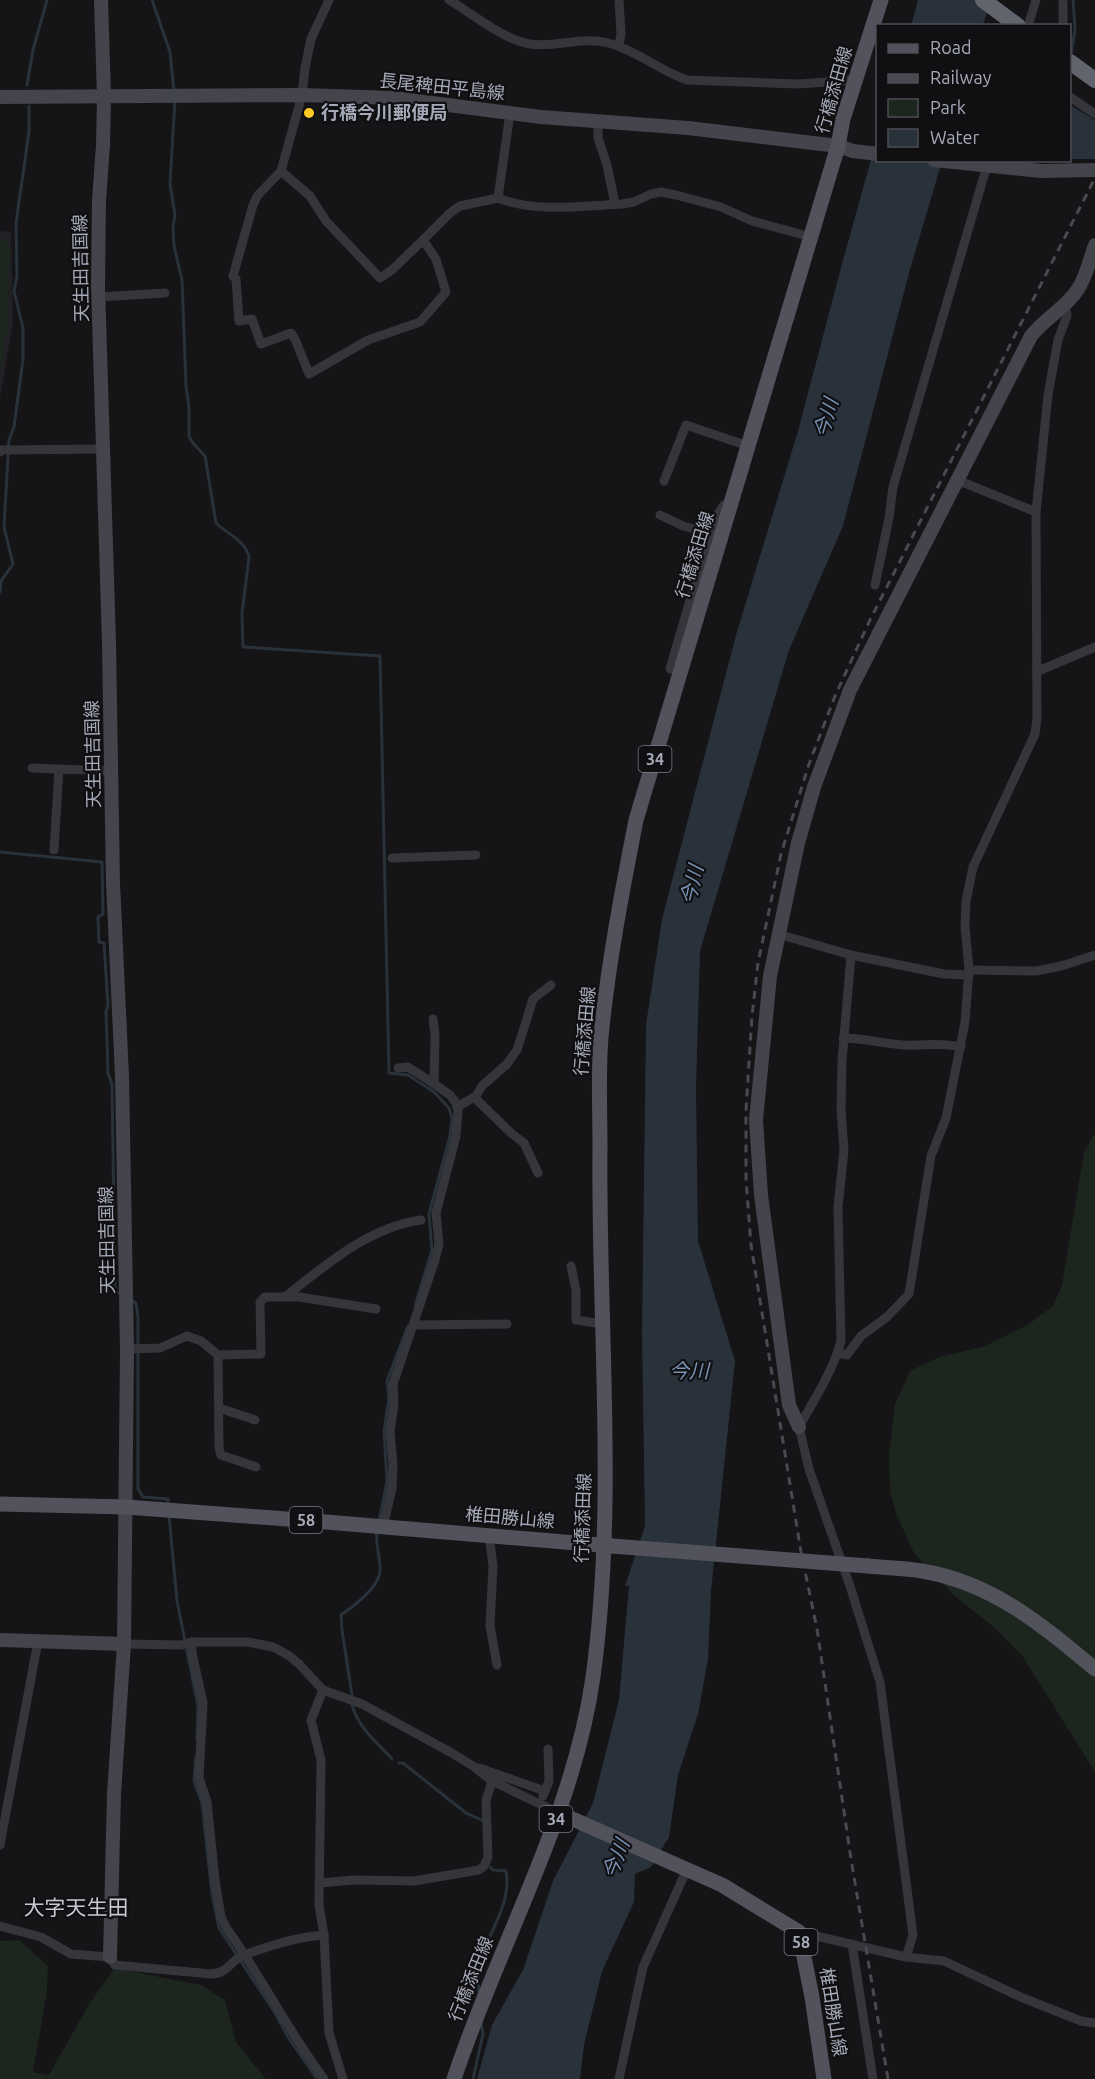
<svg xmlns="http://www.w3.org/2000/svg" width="1095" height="2079" viewBox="0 0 1095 2079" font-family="Ubuntu,'Noto Sans JP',sans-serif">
  <rect width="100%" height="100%" fill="#151416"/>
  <!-- built -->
  <polygon fill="#212024" points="0,231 11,232 13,322 0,398"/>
  <!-- green -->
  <g fill="#1c251e">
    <polygon points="0,235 10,246 7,327 0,376"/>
    <polygon points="1095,1133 1095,1772 1023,1657 995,1628 957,1598 934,1575 914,1553 897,1516 890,1492 889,1454 895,1404 910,1371 939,1357 985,1346 1029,1324 1053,1306 1062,1285 1084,1152"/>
    <polygon points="19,1940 48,1966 47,1992 33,2072 49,2075 88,2006 114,1968 201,1985 225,2000 236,2042 266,2079 0,2079 0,1941"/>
  </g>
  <!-- water -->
  <g fill="#29323b">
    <polygon points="918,0 991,0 983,25 911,26"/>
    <polygon points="1070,105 1095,120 1095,159 1070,159"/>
    <polygon points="877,138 878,160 942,161 909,273 843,526 789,650 700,951 696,1087 698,1241 735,1361 711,1591 708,1659 698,1714 678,1775 669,1837 651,1867 635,1874 634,1902 602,1971 584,2045 580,2079 477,2079 492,2025 523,1970 553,1881 593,1803 619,1700 629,1586 625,1586 645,1526 642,1332 646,1025 662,919 736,635 798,431 842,264"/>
  </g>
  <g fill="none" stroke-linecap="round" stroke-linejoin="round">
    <!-- stream -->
    <g stroke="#29323b" stroke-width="3">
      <polyline points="152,0 170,52 174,92"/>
      <polyline points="1071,58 1075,28 1073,0"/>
      <polyline points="27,85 33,50 47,0"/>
      <path d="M175,99L170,184L175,215L173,227L174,246L182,280L186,386L189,408V436L192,442L205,456L216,523C227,534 245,540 249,557L242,613L243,647L380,656L389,1073L408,1075L434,1092L449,1108L452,1118L450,1136L429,1214L432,1250L415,1306"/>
      <polyline points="0,592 1,581 13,564 4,527 9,440 14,427 23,359 23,328 14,291 17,276 16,223 29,132 29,106"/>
      <polyline points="0,852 102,862 103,914 98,917 99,942 104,943 108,1006 106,1011 108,1073 112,1084 115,1291 122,1295"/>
      <polyline points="130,1300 136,1303 138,1317 138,1489 143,1497 168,1499 168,1506"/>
      <polyline points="169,1515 177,1601 198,1706 197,1740"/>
      <polyline points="379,1521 387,1481 384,1431 389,1398 387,1381 408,1326"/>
      <path d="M352,1695L342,1630L341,1615C354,1606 381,1586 380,1569C380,1556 375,1543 377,1531"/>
      <path d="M352,1705C359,1729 376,1741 392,1759"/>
      <polyline points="196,1756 194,1781 202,1803 212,1894 219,1928 275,2013 288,2037 317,2079"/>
      <polyline points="399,1763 403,1763 466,1813 484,1821"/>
      <path d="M479,1994C478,1984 477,1972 480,1961C489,1932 512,1903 506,1871L493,1870L490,1867"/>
      <polyline points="473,2079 483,2034 481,2022"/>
    </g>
    <!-- street -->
    <g stroke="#35353c" stroke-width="9">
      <polyline points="329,0 311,39 305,68 302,95 281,171 258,195 253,205 233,276 236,279 239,321 252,319 261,344 291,333 295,339 309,374 368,340 420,322 446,292 436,259 423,240 450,213 460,206 498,198 510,113"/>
      <path d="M449,0C471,13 506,41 530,44C556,48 583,36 608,43C636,50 660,71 687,80L798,84L856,80"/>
      <polyline points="619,0 621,34 619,46"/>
      <polyline points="1063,0 1063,26"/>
      <polyline points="1028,26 1036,0"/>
      <polyline points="1070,97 1095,114"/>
      <polyline points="598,121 598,138 607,165 615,204"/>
      <polyline points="281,171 310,196 326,221 380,278 392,270 423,240"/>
      <path d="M498,198C537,213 581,206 622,204L634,202L651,194L661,192L676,195L721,207L752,221L811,237"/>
      <polyline points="99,297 165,293"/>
      <polyline points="0,452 0,450 103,449"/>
      <polyline points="957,480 1036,512"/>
      <polyline points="664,481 686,425 748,446"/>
      <polyline points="660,515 683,526 709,533"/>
      <polyline points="875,585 889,518 893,487 988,162"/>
      <polyline points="681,672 670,669 710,531 713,521 724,505 730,506"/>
      <polyline points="1036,672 1095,647"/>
      <polyline points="32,768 111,771"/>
      <polyline points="54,850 59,769"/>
      <polyline points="392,858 476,855"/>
      <polyline points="778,934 851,955 944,974 969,975"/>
      <path d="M851,955L842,1061L841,1110L844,1150L838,1207L841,1341C833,1371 814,1400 799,1427L809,1469L850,1586L880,1682L913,1935L906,1957"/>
      <polyline points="969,970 1036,971 1061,966 1095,955"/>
      <polyline points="433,1019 435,1035 434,1084"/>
      <path d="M843,1038C864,1038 884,1044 904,1045C925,1046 939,1042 961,1047"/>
      <polyline points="474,1097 511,1133 524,1143 538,1173"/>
      <polyline points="457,1107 476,1096 482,1086 507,1064 517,1050 533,999 551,985"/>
      <polyline points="571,1266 576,1290 576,1320 603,1324"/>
      <path d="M286,1296C326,1265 369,1227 421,1220"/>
      <polyline points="414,1325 507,1324"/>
      <polyline points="127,1349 160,1348 187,1336 201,1341 218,1355 261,1354 260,1302 265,1297 299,1297 376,1309"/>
      <polyline points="838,1353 847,1355 861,1336 887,1317 909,1294 931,1156 946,1118 965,1022 969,970 965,926 966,901 973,867 1035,734 1037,719 1036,512 1048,395 1058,340 1067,316 1065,303"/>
      <polyline points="218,1355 219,1448 221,1455 256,1467"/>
      <polyline points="219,1408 255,1420"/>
      <polyline points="383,1527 392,1488 393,1464 390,1432 394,1404 393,1384 435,1260 439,1244 436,1213 456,1136 458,1111 456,1103 450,1095 433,1083 408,1067 398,1068"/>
      <polyline points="489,1535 493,1566 490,1626 497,1665"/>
      <path d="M192,1642V1653L203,1703L199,1778L207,1802L215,1880L221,1917L227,1929C262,1977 288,2031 324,2079"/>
      <polyline points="124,1644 181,1645 192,1642 248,1642 273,1647 288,1655 299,1664 323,1690 362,1704 450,1752 473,1766 492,1781 559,1813"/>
      <polyline points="323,1690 311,1720 321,1760 319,1905 324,1935 329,2033 343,2079"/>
      <polyline points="479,1768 545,1791"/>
      <polyline points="543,1796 549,1781 548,1749"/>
      <polyline points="0,1845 38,1641"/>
      <polyline points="319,1883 355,1880 414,1881 479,1870 484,1866 488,1857 486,1800 492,1781"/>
      <path d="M0,1926L41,1937L71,1954L110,1957L115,1965L211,1974C229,1973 229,1962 242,1956C268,1946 296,1937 324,1935"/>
      <polyline points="799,1932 906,1957 944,1961 1023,1998 1081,2021 1095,2023"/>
      <polyline points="852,1944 873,2079"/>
      <polyline points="619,2079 643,1967 687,1869"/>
    </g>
    <!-- secondary -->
    <g stroke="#43444c" stroke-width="14">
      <polyline points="101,0 104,96 103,145 99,201 98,286 109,643 113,883 122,1076 127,1349 124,1644 114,1794 110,1957"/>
      <polyline points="0,97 302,95 393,98 541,117 688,128 838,146 853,151 878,154"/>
      <polyline points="934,160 1041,171 1095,170"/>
      <path d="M799,1427L789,1405L761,1195L756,1120L770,976L798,843L814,787L850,690L1031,336C1045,318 1067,307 1078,289C1086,277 1090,259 1095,245"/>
      <polyline points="0,1640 124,1644"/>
    </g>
    <!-- primary -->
    <g stroke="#51525b" stroke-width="15">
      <polyline points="0,1504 126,1507 326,1522 612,1546"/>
      <path d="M868,1566C886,1568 904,1568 922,1571C993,1583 1042,1625 1095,1669"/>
      <polyline points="559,1813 722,1885 799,1932 812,1997 824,2079"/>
      <path d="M454,2079C498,1945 573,1818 593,1677C617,1501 598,1323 600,1147C600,1111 598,1073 601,1037C608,964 622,892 636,820L838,146L843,119L881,0"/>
    </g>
    <!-- highway -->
    <g stroke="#61636d" stroke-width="16">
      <polyline points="983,0 1018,26"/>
      <polyline points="1070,62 1095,80"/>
    </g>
    <!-- rail -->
    <polyline stroke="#484951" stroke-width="3" stroke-dasharray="8 6" stroke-linecap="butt" points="888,2079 851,1859 817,1629 801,1552 751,1245 746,1180 746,1110 752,1016 758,963 781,854 809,764 835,696 870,620 1095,178"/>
    <!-- primary-bridge -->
    <polyline stroke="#51525b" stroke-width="15" points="612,1546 868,1566"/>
  </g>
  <!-- markers -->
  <circle fill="#ffca24" stroke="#100f11" stroke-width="2" cx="309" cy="113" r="6"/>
  <g text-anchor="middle" stroke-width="4.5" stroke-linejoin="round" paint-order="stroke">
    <!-- shield labels -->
    <g fill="#100f11" stroke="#787b86" stroke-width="1.5">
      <rect x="638.5" y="746" width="33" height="26" rx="4.5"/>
      <rect x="289.5" y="1507" width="33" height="26" rx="4.5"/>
      <rect x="539.5" y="1806" width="33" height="26" rx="4.5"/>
      <rect x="784.5" y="1929" width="33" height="26" rx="4.5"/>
    </g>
    <g font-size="16" font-weight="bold" fill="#a5a9b8">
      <text x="655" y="765">34</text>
      <text x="306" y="1526">58</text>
      <text x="556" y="1825">34</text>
      <text x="801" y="1948">58</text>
    </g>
    <!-- street labels -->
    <g font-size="18" fill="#a5a9b8" stroke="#100f11">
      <text transform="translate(442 87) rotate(6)" y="6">長尾稗田平島線</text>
      <text transform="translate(834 90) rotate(-74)" y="6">行橋添田線</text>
      <text transform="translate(81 268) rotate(-91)" y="6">天生田吉国線</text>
      <text transform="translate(695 555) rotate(-73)" y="6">行橋添田線</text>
      <text transform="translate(93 754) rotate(-91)" y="6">天生田吉国線</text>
      <text transform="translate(585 1031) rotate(-85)" y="6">行橋添田線</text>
      <text transform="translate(107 1240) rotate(-91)" y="6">天生田吉国線</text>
      <text transform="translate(510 1518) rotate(5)" y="6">椎田勝山線</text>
      <text transform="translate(583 1518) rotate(-88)" y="6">行橋添田線</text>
      <text transform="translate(471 1979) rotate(-68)" y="6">行橋添田線</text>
      <text transform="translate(833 2012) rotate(81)" y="6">椎田勝山線</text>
    </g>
    <!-- poi labels -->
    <g font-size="18" font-weight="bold" fill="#a5a9b8" stroke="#100f11" text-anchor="start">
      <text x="321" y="119">行橋今川郵便局</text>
    </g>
    <!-- water labels -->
    <g font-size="20" font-style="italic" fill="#7893b6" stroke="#100f11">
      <text transform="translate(826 418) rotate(-74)" y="7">今川</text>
      <text transform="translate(692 885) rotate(-77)" y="7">今川</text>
      <text x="689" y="1378">今川</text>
      <text transform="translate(616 1859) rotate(-69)" y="7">今川</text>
    </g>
    <!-- quarter labels -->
    <g font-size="21" fill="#c6c8d4" stroke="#100f11">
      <text x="76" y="1915">大字天生田</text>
    </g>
  </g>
  <!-- legend -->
  <rect x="876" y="24" width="195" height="138" fill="#100f11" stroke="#4c4d54" stroke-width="1.5"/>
  <rect x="888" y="44" width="30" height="9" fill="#51525b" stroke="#4c4d54" stroke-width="1.5"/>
  <text x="930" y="54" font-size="18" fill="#a5a9b8">Road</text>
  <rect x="888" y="74" width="30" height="9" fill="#484951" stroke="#4c4d54" stroke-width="1.5"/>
  <text x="930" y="84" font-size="18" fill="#a5a9b8">Railway</text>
  <rect x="888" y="99" width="30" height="18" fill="#1c251e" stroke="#4c4d54" stroke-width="1.5"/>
  <text x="930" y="114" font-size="18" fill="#a5a9b8">Park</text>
  <rect x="888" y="129" width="30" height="18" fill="#29323b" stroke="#4c4d54" stroke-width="1.5"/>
  <text x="930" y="144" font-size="18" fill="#a5a9b8">Water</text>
</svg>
